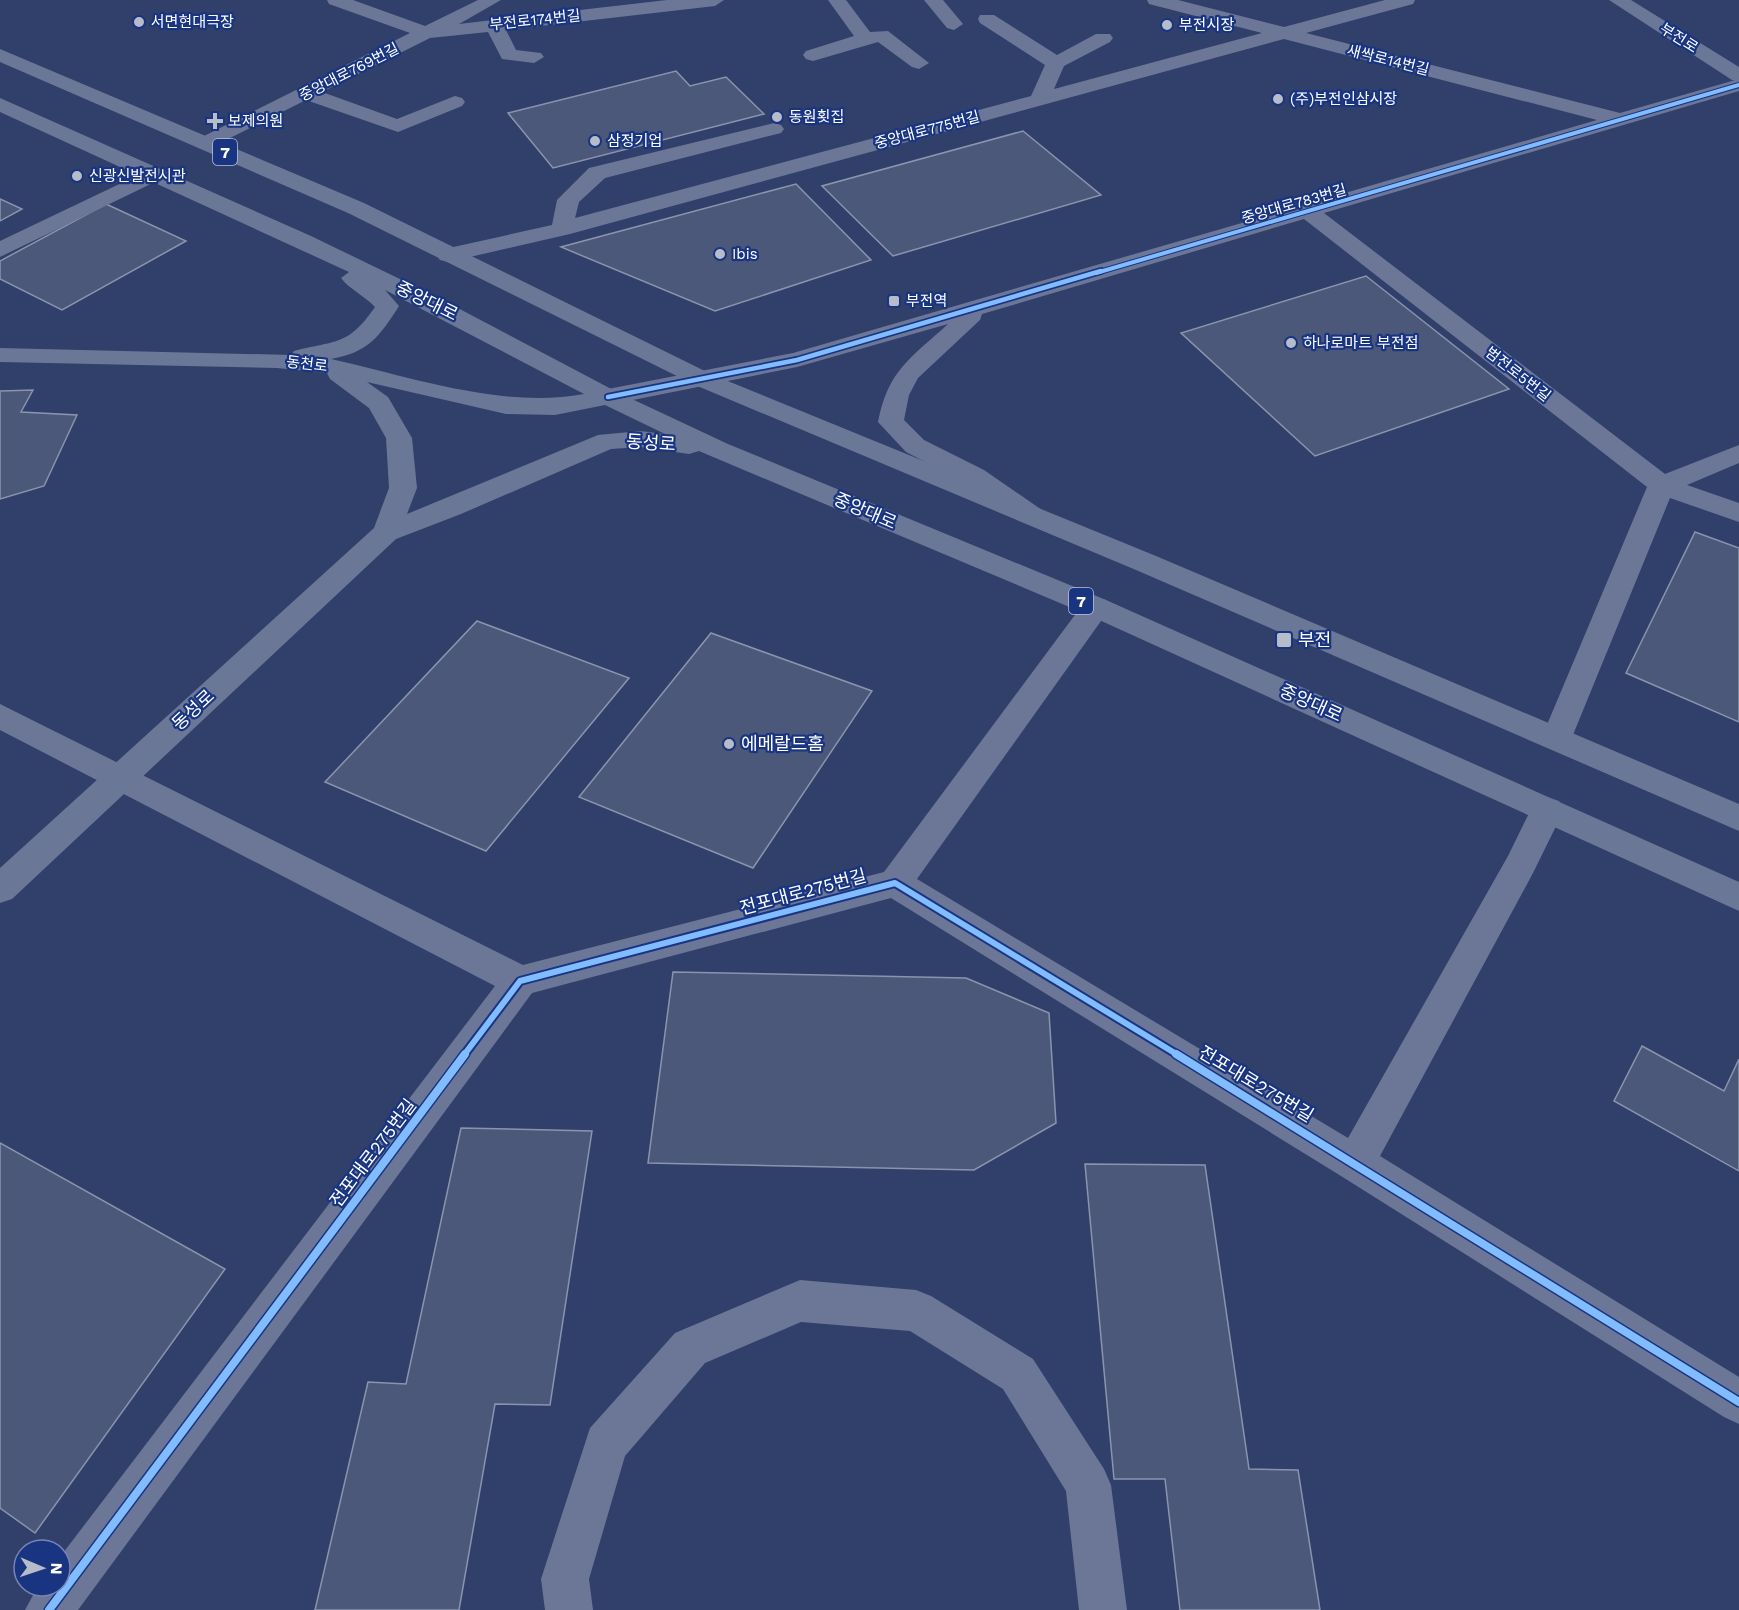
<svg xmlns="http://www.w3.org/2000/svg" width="1739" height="1610" viewBox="0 0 1739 1610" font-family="'Work Sans','Noto Sans KR',sans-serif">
  <rect width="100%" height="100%" fill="#31406a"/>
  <!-- building -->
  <g fill="#4b587a" stroke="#8b94ae" stroke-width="1.5">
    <polygon points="676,71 690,86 726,77 764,114 553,168 508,113"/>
    <polygon points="1023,131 1101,195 893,256 822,186"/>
    <polygon points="796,184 871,260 715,311 561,247"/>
    <polygon points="0,199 22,209 0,221"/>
    <polygon points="106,204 186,241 62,310 0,279 0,261"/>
    <polygon points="1366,276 1509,389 1315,456 1181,333"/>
    <polygon points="33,390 21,412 77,415 44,486 0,499 0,391"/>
    <polygon points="1695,532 1739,548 1739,722 1626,673"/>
    <polygon points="477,621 629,678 486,851 325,782"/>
    <polygon points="711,633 872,691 753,868 579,797"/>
    <polygon points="673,972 966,978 1049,1013 1056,1123 974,1170 648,1163"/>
    <polygon points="1642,1046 1724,1091 1739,1059 1739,1171 1614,1101"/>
    <polygon points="461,1128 592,1131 550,1405 495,1404 459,1610 315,1610 368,1382 406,1384"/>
    <polygon points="0,1143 225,1269 35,1533 0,1508"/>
    <polygon points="1085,1164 1205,1165 1249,1469 1298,1470 1320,1610 1180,1610 1165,1479 1114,1479"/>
  </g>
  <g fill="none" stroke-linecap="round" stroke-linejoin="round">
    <!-- minor -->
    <g fill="#6c7798" fill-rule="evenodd">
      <polygon points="327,0 353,0 425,26 478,0 501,0 459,24 667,0 724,0 715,6 506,30 516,50 541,53 544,57 534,63 502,59 488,32 430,38 322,92 397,119 455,96 462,98 465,102 462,106 398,132 306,100 212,147 198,147 195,143 198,139 410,33 329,4"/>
      <polygon points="828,0 846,0 870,32 888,31 929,63 919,69 912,67 878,42 813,61 806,59 803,55 806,51 854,36"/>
      <polygon points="924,0 943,0 963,24 954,30 947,28"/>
      <path d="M1147,0H1178L1284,27L1385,0H1415L1413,4L1306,33L1620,113L1739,79V91L1324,213L1665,474L1739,445V463L1687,485L1739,503V522L1670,498L1568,747L1557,751L1546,747L1541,739L1647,487L1304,219L982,314L980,320L918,378L909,395L904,420L924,440L984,470L1042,510L1046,516L1042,522L1032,525L1022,522L964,482L906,452L878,422C888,370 911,358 948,324L797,367L608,405L599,402L595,397L599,392L608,389L793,353L1597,120L1284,39L570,234L448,262L440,260L436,255L440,250L552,225L557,200L589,168L774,123L781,125L784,129L781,133L605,178L579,202L575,218L1031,96L1045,65L980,23L978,19L980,15H994L1057,55L1096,34H1110L1113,38L1110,42L1064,66L1054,89L1262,33L1149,4Z"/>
      <polygon points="153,168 161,169 164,174 161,179 0,257 0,241"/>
      <polygon points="1096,597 1106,600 1111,607 1106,614 917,879 1348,1138 1508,856 1535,801 1547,797 1559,801 1564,810 1533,873 1380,1156 1739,1377 1739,1424 1724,1417 1341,1176 891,898 532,993 78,1610 25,1610 38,1586 60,1586 60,1557 495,986 0,730 0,704 523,965 884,872 1086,600"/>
      <polygon points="800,1280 916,1290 931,1296 1033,1359 1104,1469 1111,1485 1127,1610 1079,1610 1066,1491 1003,1389 910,1331 801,1322 705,1363 625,1456 589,1579 593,1610 545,1610 541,1579 590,1428 675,1333"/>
    </g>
    <!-- major -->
    <g fill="#6b7796" fill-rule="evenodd">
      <polygon points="1609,0 1631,0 1739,67 1739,82 1732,80"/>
      <polygon points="0,49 364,203 713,375 1156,556 1739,804 1739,831 1136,570 695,385 348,213 0,62"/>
      <path d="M0,98L311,236L435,296L617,392L728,444L1106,600L1739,882V911L1086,614L699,451L689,454L640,447L611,449L461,514L396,539L12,899L0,903V868L374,528L389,488L386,438L369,408L330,379L327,373L277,368L0,362V348L291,355L294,351C337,340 348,346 375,307C365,296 349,289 341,278L349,272L0,112ZM385,290L584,394C501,409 412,377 331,359C369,352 379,337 399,306ZM367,382L506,414L555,415L605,405L665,434L640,431L598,435L407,514L417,488L412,438L388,397Z"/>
    </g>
    <!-- cycleway-far3 casing -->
    <g stroke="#193582" stroke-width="6">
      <polyline id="cycleway-far3" points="1096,273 1739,85"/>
    </g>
    <!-- cycleway-far2 casing -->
    <g stroke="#193582" stroke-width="8">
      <polyline id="cycleway-far2" points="608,397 797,360 1101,271"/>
    </g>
    <!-- cycleway-far1 casing -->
    <g stroke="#193582" stroke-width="10">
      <polyline id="cycleway-far1" points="464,1055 520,981 895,883 1178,1055"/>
    </g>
    <!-- cycleway casing -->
    <g stroke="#193582" stroke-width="11">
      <g id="cycleway">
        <polyline points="1176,1054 1739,1402"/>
        <polyline points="49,1610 465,1054"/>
      </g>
    </g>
    <!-- cycleway-far3 -->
    <use href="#cycleway-far3" stroke="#80bcff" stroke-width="4"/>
    <!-- cycleway-far2 -->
    <use href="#cycleway-far2" stroke="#80bcff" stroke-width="4.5"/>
    <!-- cycleway-far1 -->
    <use href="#cycleway-far1" stroke="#80bcff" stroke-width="6"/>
    <!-- cycleway -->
    <use href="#cycleway" stroke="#80bcff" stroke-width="8"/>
  </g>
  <!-- markers -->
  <g fill="#b7bccb" stroke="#193582" stroke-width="2">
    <circle cx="139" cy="22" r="6"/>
    <circle cx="1167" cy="25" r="6"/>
    <circle cx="1278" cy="99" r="6"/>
    <circle cx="777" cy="117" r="6"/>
    <path d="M212 112h6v6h6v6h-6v6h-6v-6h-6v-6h6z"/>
    <circle cx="595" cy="141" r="6"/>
    <circle cx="77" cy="176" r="6"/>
    <circle cx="720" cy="254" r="6"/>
    <rect x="888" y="295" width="12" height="12" rx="3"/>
    <circle cx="1291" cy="343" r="6"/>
    <rect x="1276" y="632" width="16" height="16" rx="3"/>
    <circle cx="729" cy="744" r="6"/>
  </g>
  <g text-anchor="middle" stroke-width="4.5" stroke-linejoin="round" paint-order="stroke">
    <!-- far-street labels -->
    <g font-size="15" fill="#fff" stroke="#193582">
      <text transform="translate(535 20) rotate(-6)" y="5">부전로174번길</text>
      <text transform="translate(1679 38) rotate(32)" y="5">부전로</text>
      <text transform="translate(1388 60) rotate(14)" y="5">새싹로14번길</text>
      <text transform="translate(349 72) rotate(-27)" y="5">중앙대로769번길</text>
      <text transform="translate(927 130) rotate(-15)" y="5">중앙대로775번길</text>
      <text transform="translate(1294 204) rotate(-16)" y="5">중앙대로783번길</text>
      <text transform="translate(307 364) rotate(7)" y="5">동천로</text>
      <text transform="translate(1518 374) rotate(38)" y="5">범전로5번길</text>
    </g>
    <!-- far-poi labels -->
    <g font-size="15" fill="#fff" stroke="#193582" text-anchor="start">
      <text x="151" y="27">서면현대극장</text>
      <text x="1179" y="30">부전시장</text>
      <text x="1290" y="104">(주)부전인삼시장</text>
      <text x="789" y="122">동원횟집</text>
      <text x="228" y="126">보제의원</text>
      <text x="607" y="146">삼정기업</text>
      <text x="89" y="181">신광신발전시관</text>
      <text x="732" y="259">Ibis</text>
      <text x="906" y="306">부전역</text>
      <text x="1303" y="348">하나로마트 부전점</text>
    </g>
    <!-- shield labels -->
    <g fill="#193582" stroke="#bac2da" stroke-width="1.5">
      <rect x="213" y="139" width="24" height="26" rx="4.5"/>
      <rect x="1069" y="588" width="24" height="26" rx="4.5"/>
    </g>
    <g font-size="16" font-weight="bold" fill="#fff">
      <text x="225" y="158">7</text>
      <text x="1081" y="607">7</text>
    </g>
    <!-- street labels -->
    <g font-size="18" fill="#fff" stroke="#193582">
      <text transform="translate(427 301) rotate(26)" y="6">중앙대로</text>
      <text transform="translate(651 443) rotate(4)" y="6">동성로</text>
      <text transform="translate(865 511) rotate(23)" y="6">중앙대로</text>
      <text transform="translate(1311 703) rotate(24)" y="6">중앙대로</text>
      <text transform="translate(193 710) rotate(-43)" y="6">동성로</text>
      <text transform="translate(803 892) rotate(-15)" y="6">전포대로275번길</text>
      <text transform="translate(1256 1084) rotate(31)" y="6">전포대로275번길</text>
      <text transform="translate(373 1153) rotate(-53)" y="6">전포대로275번길</text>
    </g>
    <!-- poi labels -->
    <g font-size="18" fill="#fff" stroke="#193582" text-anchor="start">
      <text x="1298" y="646">부전</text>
      <text x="741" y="750">에메랄드홈</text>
    </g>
  </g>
  <!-- north arrow -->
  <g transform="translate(42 1568) rotate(92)"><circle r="28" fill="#193582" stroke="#7586b4" stroke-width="1.5"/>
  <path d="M0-4.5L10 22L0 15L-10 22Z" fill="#b7bccb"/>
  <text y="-9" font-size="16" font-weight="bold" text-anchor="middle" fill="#ffffff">N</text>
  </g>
</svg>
